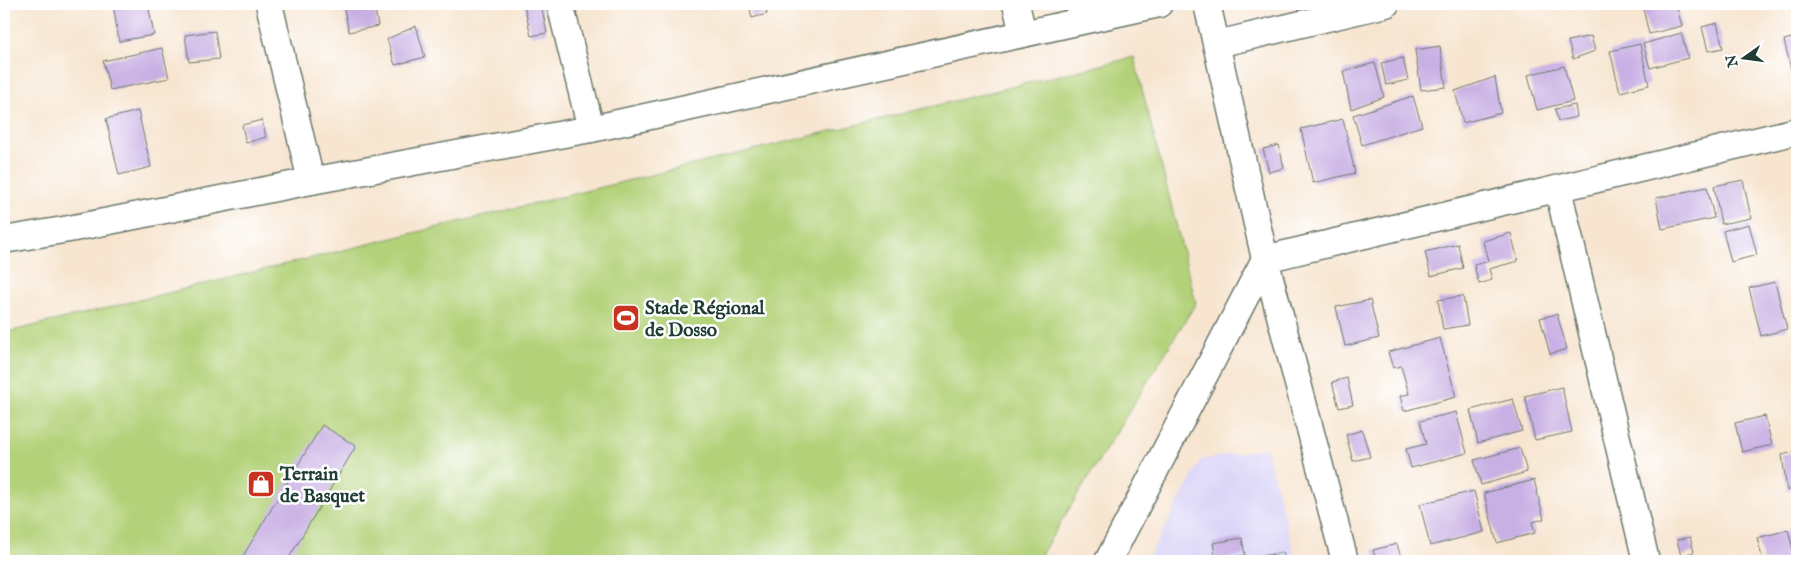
<svg xmlns="http://www.w3.org/2000/svg" width="1801" height="565" viewBox="0 0 1801 565" font-family="'IM FELL English',serif">
  <rect width="100%" height="100%" fill="#fff"/>
  <filter id="ink" filterUnits="userSpaceOnUse"><feTurbulence type="fractalNoise" baseFrequency=".02" numOctaves="2"/><feDisplacementMap in="SourceGraphic" scale="10" xChannelSelector="R" yChannelSelector="G"/><feConvolveMatrix kernelMatrix="1 2 1 2 8 2 1 2 1" color-interpolation-filters="sRGB"/></filter>
  <filter id="wash" filterUnits="userSpaceOnUse"><feTurbulence type="fractalNoise" baseFrequency=".0096" numOctaves="4" result="noise"/><feDisplacementMap in="SourceGraphic" scale="20" xChannelSelector="R" yChannelSelector="G"/><feGaussianBlur stdDeviation="1.12" result="paint"/><feColorMatrix in="noise" values="0 0 0 0 0 0 0 0 0 0 0 0 0 0 0 0 0 1.4 0 .05"/><feComposite in="paint" operator="in"/></filter>
  <g filter="url(#wash)">
    <rect width="100%" height="100%" fill="#f7e5d0"/>
    <!-- built -->
    <polygon fill="#dbd6f7" points="1266,448 1296,561 1147,561 1201,460"/>
    <!-- garden -->
    <polygon fill="#b2d178" stroke="#688756" points="1134,57 1196,303 1037,561 4,561 4,333"/>
    <g id="blocks">
      <!-- building -->
      <g fill="#c9b0e4">
        <polygon points="113,4 148,4 154,35 119,41"/>
        <polygon points="343,4 374,4 378,26 349,32"/>
        <polygon points="387,4 420,4 420,5 389,11"/>
        <polygon points="532,4 541,4 547,33 531,36 524,5"/>
        <polygon points="749,4 765,4 767,14 752,18"/>
        <polygon points="1642,4 1676,4 1682,26 1649,34"/>
        <polygon points="1717,23 1723,48 1708,51 1702,27"/>
        <polygon points="416,26 425,57 395,65 387,39"/>
        <polygon points="215,31 219,59 189,62 185,35"/>
        <polygon points="1681,33 1688,58 1650,68 1643,44"/>
        <polygon points="1591,36 1595,51 1573,59 1568,41"/>
        <polygon points="1797,37 1797,68 1791,69 1784,40"/>
        <polygon points="1640,44 1649,85 1620,92 1610,51"/>
        <polygon points="1440,46 1446,87 1421,90 1415,50"/>
        <polygon points="162,48 169,78 110,90 103,61"/>
        <polygon points="1403,58 1408,80 1386,85 1381,63"/>
        <polygon points="1375,63 1384,97 1351,109 1343,71"/>
        <polygon points="1564,66 1573,101 1537,110 1528,75"/>
        <polygon points="1495,77 1501,113 1463,123 1455,91"/>
        <polygon points="1413,96 1422,126 1362,145 1353,115"/>
        <polygon points="1575,105 1577,117 1558,121 1555,109"/>
        <polygon points="138,111 151,167 119,175 106,119"/>
        <polygon points="1343,119 1355,173 1313,183 1301,129"/>
        <polygon points="262,120 266,137 246,143 242,125"/>
        <polygon points="1279,145 1284,168 1269,172 1263,149"/>
        <polygon points="1743,180 1751,218 1721,224 1714,186"/>
        <polygon points="1707,187 1714,218 1662,229 1656,198"/>
        <polygon points="1749,224 1757,255 1731,262 1723,231"/>
        <polygon points="1511,233 1518,261 1489,269 1492,280 1479,284 1474,265 1488,261 1483,241"/>
        <polygon points="1458,244 1463,268 1431,276 1425,252"/>
        <polygon points="1775,282 1787,329 1761,336 1749,288"/>
        <polygon points="1463,296 1468,325 1443,329 1438,300"/>
        <polygon points="1370,300 1379,338 1345,346 1336,307"/>
        <polygon points="1557,314 1567,349 1550,354 1540,318"/>
        <polygon points="1440,338 1456,397 1404,411 1400,396 1409,394 1401,366 1393,368 1388,352"/>
        <polygon points="1347,378 1353,405 1339,408 1332,382"/>
        <polygon points="1562,387 1572,432 1535,440 1525,396"/>
        <polygon points="1513,399 1522,431 1478,443 1470,410"/>
        <polygon points="1456,412 1467,453 1411,468 1406,449 1426,444 1420,421"/>
        <polygon points="1765,416 1772,445 1742,452 1735,423"/>
        <polygon points="322,425 356,446 287,561 240,561"/>
        <polygon points="1362,430 1370,457 1353,461 1346,435"/>
        <polygon points="1520,448 1527,472 1481,485 1474,460"/>
        <polygon points="1797,451 1797,487 1787,491 1782,455"/>
        <polygon points="1534,480 1544,519 1532,522 1535,533 1497,543 1484,493"/>
        <polygon points="1474,491 1484,532 1430,546 1420,504"/>
        <polygon points="1797,494 1797,512 1796,512 1793,495"/>
        <polygon points="1788,530 1795,557 1778,561 1763,561 1757,538"/>
        <polygon points="1690,537 1694,552 1681,556 1677,540"/>
        <polygon points="1242,538 1245,555 1216,560 1213,543"/>
        <polygon points="1397,544 1401,557 1385,561 1376,561 1373,550"/>
        <polygon points="1283,552 1285,561 1254,561 1253,558"/>
      </g>
    </g>
  </g>
  <g filter="url(#ink)">
    <use href="#blocks" fill-opacity="0" stroke="#6b786b" stroke-width="1"/>
    <g fill="none" stroke-linecap="round" stroke-linejoin="round">
      <!-- street casing -->
      <g stroke="#6b786b" stroke-width="29">
        <g id="street">
          <polyline points="269,4 311,181"/>
          <polyline points="560,4 591,129"/>
          <polyline points="1016,4 1023,34"/>
          <polyline points="1207,4 1265,259 1345,561"/>
          <polyline points="1217,44 1386,4"/>
          <polyline points="1558,189 1646,561"/>
          <polyline points="4,240 69,229 311,181 591,129 1159,4"/>
          <polyline points="1108,561 1265,259 1797,131"/>
        </g>
      </g>
      <!-- street -->
      <use href="#street" stroke="#fff" stroke-width="26"/>
    </g>
  </g>
  <!-- icons -->
  <defs>
    <g id="stadium-square" transform="scale(1.4375)"><rect x="-9" y="-9" width="18" height="18" rx="4" fill="#c8321e" stroke="#fff"/><path d="M0-5a6.5 5 0 1 0 0 10a6.5 5 0 1 0 0-10ZM-3.5-1.8h7v3.6h-7Z" fill="#fff"/></g>
    <g id="shop-square" transform="scale(1.4375)"><rect x="-9" y="-9" width="18" height="18" rx="4" fill="#c8321e" stroke="#fff"/><path d="M-5-2.5h2.3a2.7 3.5 0 0 1 5.4 0H5L5.5 6h-11ZM-1.5-2.5h3a1.5 2.3 0 0 0-3 0Z" fill="#fff"/></g>
  </defs>
  <g fill-rule="evenodd">
    <use href="#stadium-square" x="626" y="318"/>
    <use href="#shop-square" x="261" y="484"/>
  </g>
  <g text-anchor="middle" stroke-width="5" stroke-linejoin="round" paint-order="stroke">
    <!-- poi labels -->
    <g font-size="19" font-weight="bold" fill="#1f3d34" stroke="#fff" text-anchor="start">
      <text x="645" y="314">Stade Régional<tspan x="645" dy="22">de Dosso</tspan></text>
      <text x="280" y="480">Terrain<tspan x="280" dy="22">de Basquet</tspan></text>
    </g>
  </g>
  <!-- margin -->
  <rect width="1801" height="565" fill="none" stroke="#fff" stroke-width="20"/>
  <!-- north arrow -->
  <g transform="translate(1744 58) rotate(256)" stroke="#ffffff" stroke-width="4" paint-order="stroke">
  <path d="M0-4L9 19L0 12L-9 19Z" fill="#1f3d34"/>
  <text y="-8" font-size="14" font-weight="bold" text-anchor="middle" fill="#1f3d34">N</text>
  </g>
</svg>
